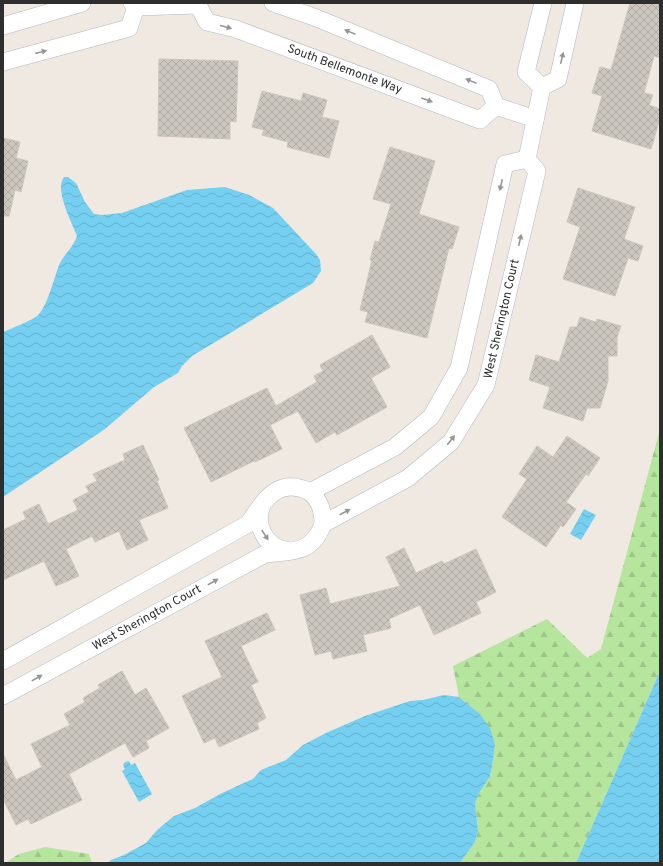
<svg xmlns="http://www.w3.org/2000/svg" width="663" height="866" font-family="Overpass,sans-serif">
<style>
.forest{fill:url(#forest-firs)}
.water{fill:url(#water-waves)}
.building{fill:url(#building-cross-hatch);stroke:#cbc5ba}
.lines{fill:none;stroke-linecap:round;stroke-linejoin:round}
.minor-casing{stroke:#b4b7c1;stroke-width:18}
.minor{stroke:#fff;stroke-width:17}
.oneway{fill:#969696}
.labels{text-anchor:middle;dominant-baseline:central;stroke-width:3;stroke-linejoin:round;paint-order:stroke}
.street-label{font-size:12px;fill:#2e2e2e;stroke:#fff}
</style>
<defs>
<pattern id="forest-firs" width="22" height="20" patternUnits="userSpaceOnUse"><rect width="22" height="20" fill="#b6e59e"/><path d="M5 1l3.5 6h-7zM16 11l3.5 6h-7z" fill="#9dc588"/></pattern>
<pattern id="water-waves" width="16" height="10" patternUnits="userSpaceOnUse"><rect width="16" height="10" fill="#75cff0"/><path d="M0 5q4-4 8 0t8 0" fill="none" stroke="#66b2ce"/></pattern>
<pattern id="building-cross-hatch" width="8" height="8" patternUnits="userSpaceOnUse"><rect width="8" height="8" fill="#cbc7bf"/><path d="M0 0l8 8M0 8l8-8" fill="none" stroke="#afaba4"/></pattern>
</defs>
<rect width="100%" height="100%" fill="#efe9e1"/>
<path class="forest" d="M660,429V671L576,863H460L475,842L478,831L475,803L480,791L490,777L493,760L495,744L480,714L459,697L453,666L547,619L587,658L601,649Z
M45,847L89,854L92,863H5L19,854Z"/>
<path class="water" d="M64,177H68L76,183L85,202L94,214L102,215L122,213L187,190L225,187L249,195L273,208L316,254L320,260L321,271L313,283L192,356L182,366L178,373L154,387L105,429L3,497V332C14,327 27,323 37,316C46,310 55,276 59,265C64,254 73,248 77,236C72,222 54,190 64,177Z
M584,509L596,515L581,540L570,534Z
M660,671V863H576Z
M444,695L459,697L480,714L490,728L495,744L493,760L490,777L480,791L475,803L478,831L475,842L460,863H107L111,860L124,855L146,843L157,830L174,816L195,808L220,794L246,782L253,779L261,770L286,760L303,745L326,733L365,716L410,701L423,700Z
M129,761L131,765L135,763L152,794L139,802L122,771L125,769L123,765L125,762Z"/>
<path class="building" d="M630,3H660V58L654,56L644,93L653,95L649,105L660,109V118L651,149L592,131L602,96L592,93L600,67L611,70Z
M159,59L238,61L236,122L230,121V139L158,136Z
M262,91L301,101L303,93L327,100L322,117L339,121L329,158L287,147L288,142L262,135L264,130L252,127Z
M3,138L20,142L16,158L28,161L21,192L15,190L9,216H3Z
M390,147L435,161L419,214L459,227L452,249L449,248L427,338L365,322L368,312L360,310L372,260H370L375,241L379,242L391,204L373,199Z
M578,188L635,207L624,239L643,246L638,261L628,258L615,296L563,279L580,227L567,222Z
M580,317L596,322L597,319L621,326L617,337V356H608V381L600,408H587L583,421L543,408L550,387L529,380L536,355L559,362L570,327H577Z
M372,335L390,367L371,378L387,407L337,435L335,432L316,443L298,411L270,425L282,449L255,462L254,461L211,482L184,428L267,388L276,406L317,382L314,376L323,371L320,365Z
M567,436L600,458L588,476L586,474L566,502L576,509L563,527L561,525L546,547L502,517L527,479L519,474L537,446L553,457Z
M143,445L159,480L157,481L168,508L139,520L148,540L127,550L119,531L95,542L92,536L66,549L79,576L56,586L44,561L3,580V530L26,519L23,512L39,504L48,524L78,510L73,500L89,492L86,486L97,481L93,474L125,460L123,454Z
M404,548L416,573L442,561L444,564L476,549L496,592L476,602L481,613L434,635L420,605L389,619L391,628L363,635L367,651L333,659L331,651L315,655L300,595L326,588L330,604L400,586L386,557Z
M267,613L275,630L241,646L258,682L251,685L266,718L257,723L259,729L219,747L215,738L204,743L182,696L222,677L205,641Z
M122,671L135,695L146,688L169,728L146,741L149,748L133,757L125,743L69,774L82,800L31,824L28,819L16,825L3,799V754L16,780L42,767L31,744L70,725L64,714L85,702L83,698L100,688L98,685Z"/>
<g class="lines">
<g class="minor-casing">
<g id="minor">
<path d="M132,3L136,7L198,5"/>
<path d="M273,3L314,17L489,89L496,106"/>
<path id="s1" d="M198,5L207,22L236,29L480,120L496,106"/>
<path d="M3,26L82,3"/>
<path d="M3,62L129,28L136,7"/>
<path d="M542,87L558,79L575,3"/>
<path d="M542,87L526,72L543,3"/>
<path d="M496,106L535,119"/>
<path d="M527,159L542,87"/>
<path d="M310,492C320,501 323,510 323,524"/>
<path d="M262,505C254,526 266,549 290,551"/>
<path d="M3,661L248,524C265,500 277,476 310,492L395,447L431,417L459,368L505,164L527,159L537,171L486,385L451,442L408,478L323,524C312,554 292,551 265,554L3,696"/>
</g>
</g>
<use href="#minor" class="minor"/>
</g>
<defs><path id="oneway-solid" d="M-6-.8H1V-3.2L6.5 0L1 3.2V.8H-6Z"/></defs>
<g class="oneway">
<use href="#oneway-solid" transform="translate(226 27) rotate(15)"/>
<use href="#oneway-solid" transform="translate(350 32) rotate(-158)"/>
<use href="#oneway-solid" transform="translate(41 52) rotate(-15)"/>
<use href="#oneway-solid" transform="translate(562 58) rotate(-77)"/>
<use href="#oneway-solid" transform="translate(471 81) rotate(-158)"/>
<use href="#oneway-solid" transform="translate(427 100) rotate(20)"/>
<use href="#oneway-solid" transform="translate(501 185) rotate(103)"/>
<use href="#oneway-solid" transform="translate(520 240) rotate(-77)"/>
<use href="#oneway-solid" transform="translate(451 440) rotate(-52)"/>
<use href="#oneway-solid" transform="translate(345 512) rotate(-28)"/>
<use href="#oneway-solid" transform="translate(265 535) rotate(57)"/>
<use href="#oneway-solid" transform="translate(213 582) rotate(-29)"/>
<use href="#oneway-solid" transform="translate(37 678) rotate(-29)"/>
</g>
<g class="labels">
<g class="street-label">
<text stroke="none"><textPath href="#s1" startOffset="165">South Bellemonte Way</textPath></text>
<text transform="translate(502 319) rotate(-77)">West Sherington Court</text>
<text transform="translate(147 618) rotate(-29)">West Sherington Court</text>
</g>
</g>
<rect width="663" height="866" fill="none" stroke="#2e2e2e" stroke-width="8"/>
</svg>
